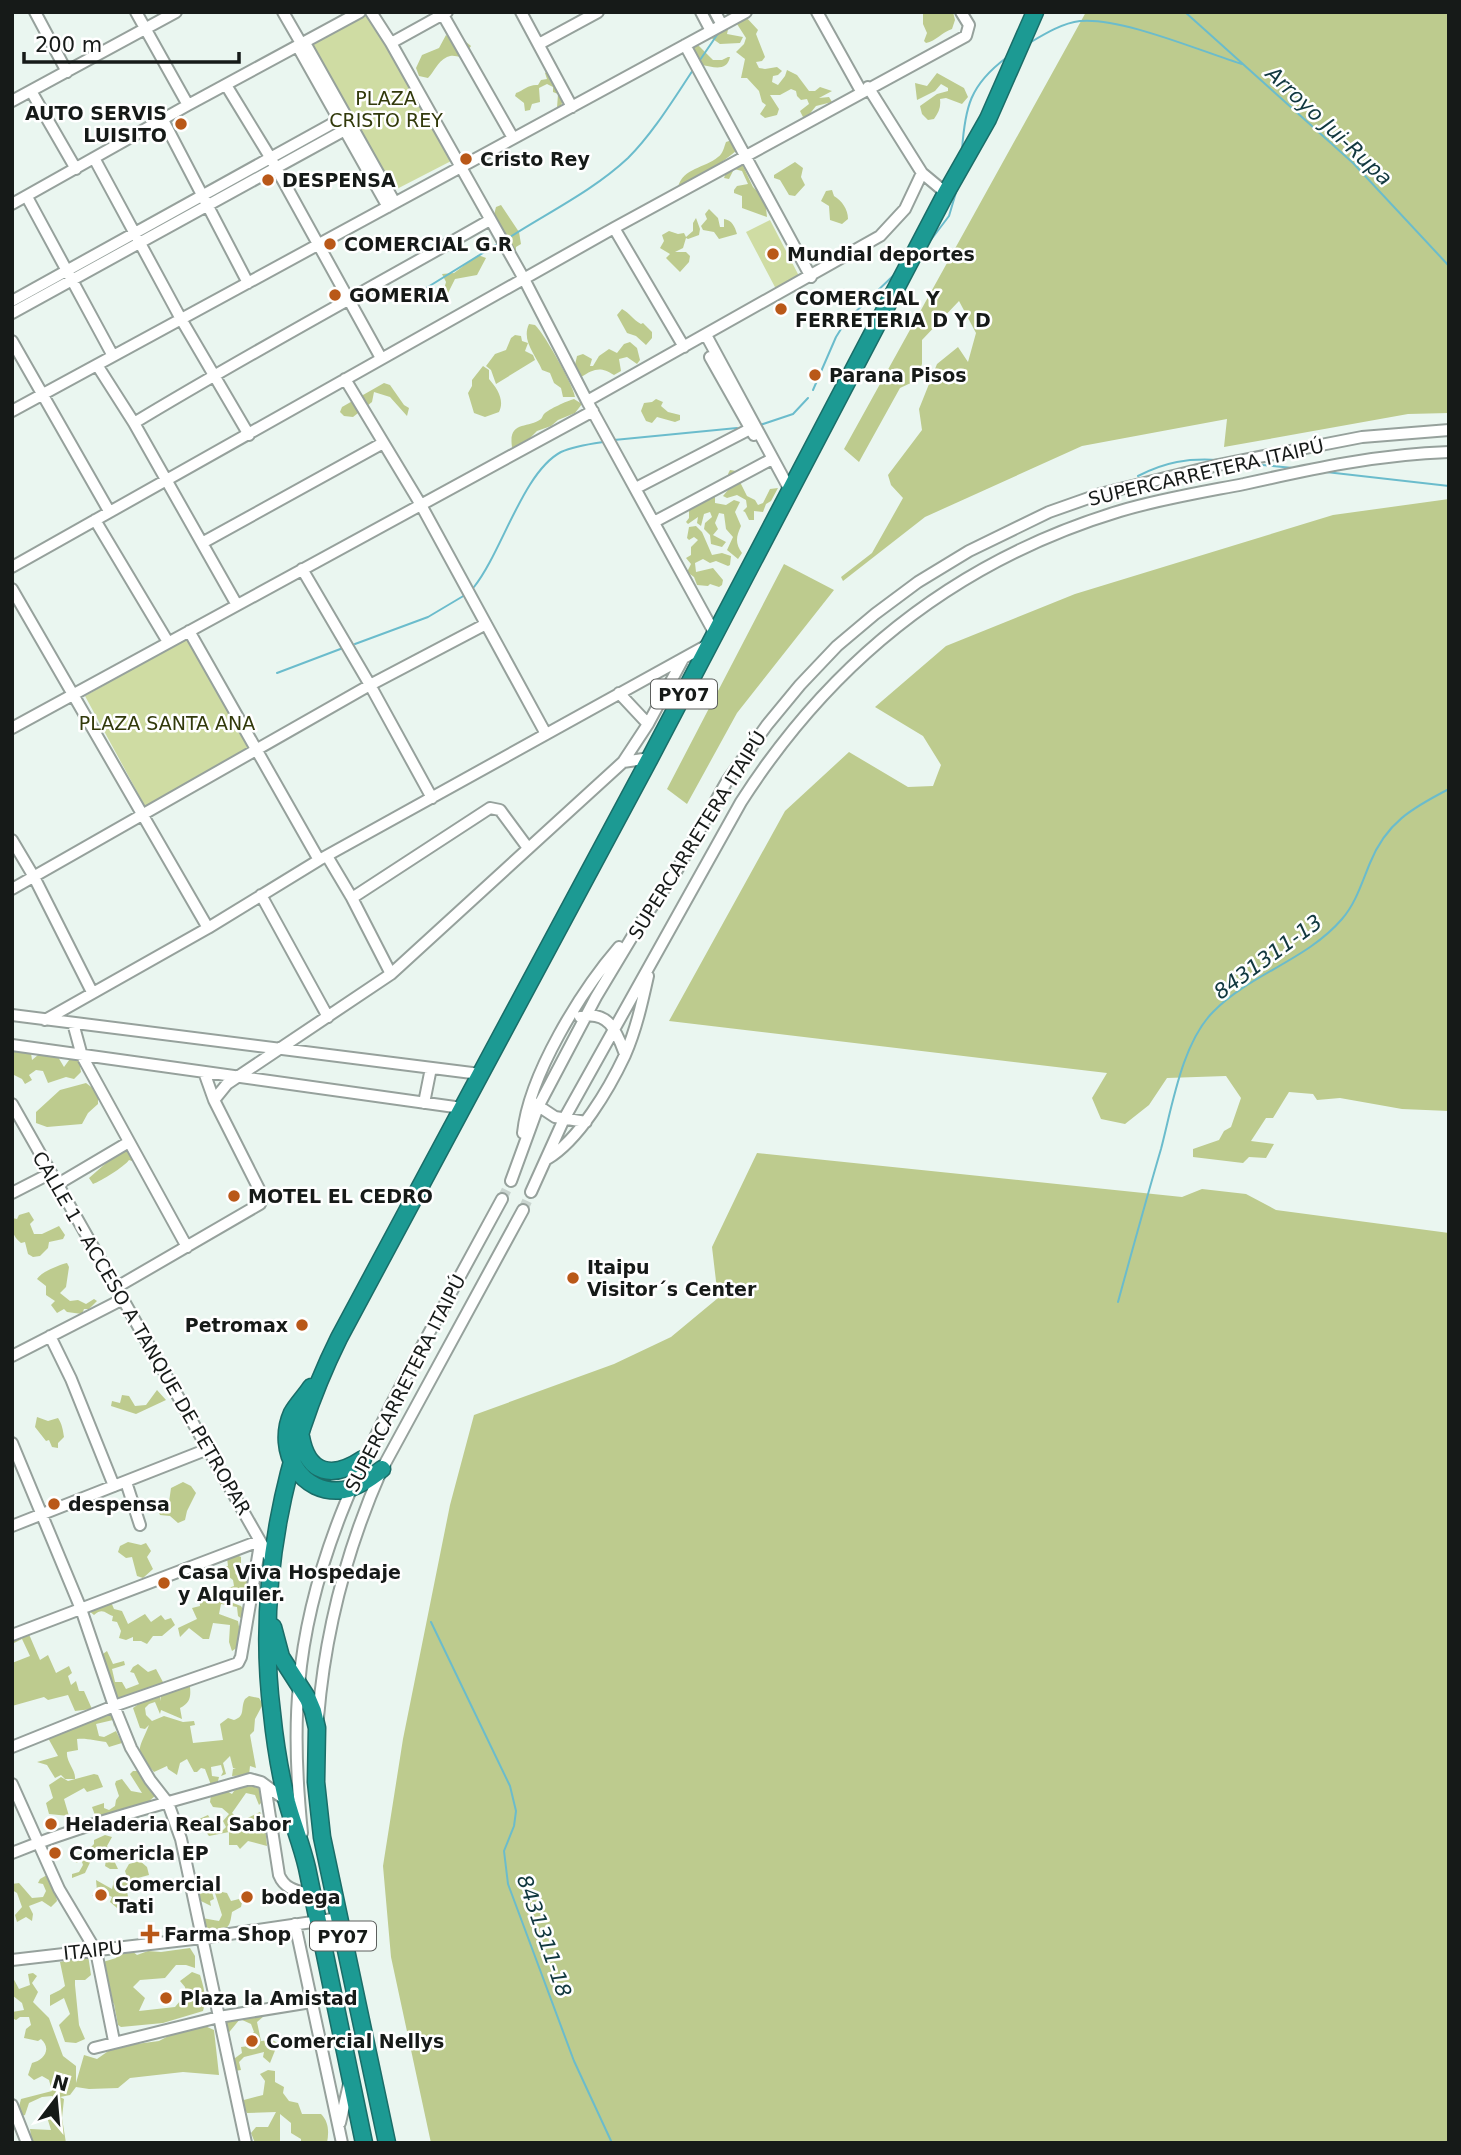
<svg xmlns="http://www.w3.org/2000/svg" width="1461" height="2155" font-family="'DejaVu Sans',sans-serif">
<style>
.green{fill:#cfdca3}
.forest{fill:#bdcb8e}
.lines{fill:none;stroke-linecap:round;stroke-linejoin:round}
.stream{stroke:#6bbccc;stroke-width:2}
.minor-tunnel{stroke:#cad5d0;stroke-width:10;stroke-dasharray:10 5;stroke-linecap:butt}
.minor-casing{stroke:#96a19c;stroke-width:14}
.highway-casing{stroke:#1a6d68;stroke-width:19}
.minor{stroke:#fff;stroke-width:10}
.highway{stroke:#1c9a93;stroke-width:16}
.poi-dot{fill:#b95818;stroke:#fff;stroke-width:2.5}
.labels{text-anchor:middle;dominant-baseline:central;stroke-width:5;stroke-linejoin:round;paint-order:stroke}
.shield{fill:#fff;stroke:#5c5f5d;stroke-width:2}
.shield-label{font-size:18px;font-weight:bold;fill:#161a18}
.park-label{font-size:19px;fill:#323a0b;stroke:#fff}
.poi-label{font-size:19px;font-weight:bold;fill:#161a18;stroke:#fff;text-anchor:start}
.street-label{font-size:19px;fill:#161a18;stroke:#fff}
.water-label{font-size:21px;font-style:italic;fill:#11383f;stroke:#fff}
</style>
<rect width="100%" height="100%" fill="#eaf6f0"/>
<path class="green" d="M372,12L455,159L391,192L309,44Z
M770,220L799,276L776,289L746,232Z
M187,638L251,750L147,810L85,696Z"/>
<path class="forest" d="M923,12H953L955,20L952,29C942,32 936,41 926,43L924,41L927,33L923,24Z
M1086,12H1449V413L1408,414L1224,447L1227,419L1082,446L925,517L843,581L841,577L872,553L903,498L891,485L888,475L922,430L919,409L937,364L958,347L968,362L976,333L959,301L922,340V364L915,381L900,388L859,462L844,449Z
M745,16L758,30L756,34L765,57L762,61L756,62L759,68L765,69L777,67L782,71L778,75L773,76L772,82L778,85L785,76L787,70L797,75L809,91H815L820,87L832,91L819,98L829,97L832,102L816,106L808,116L803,117L800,111L809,104L807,99L801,100L797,96L796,91L791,89L780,95H770L779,109L777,115L765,118L760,114L766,105L762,102L759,91L747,78H741L745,59L736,52L744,44L746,38L737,24L739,18Z
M729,25L727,34L743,37L740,43L720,44L710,37L698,45L713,60H722L728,57H730C727,72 713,67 702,65L692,48L691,39Z
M446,35L462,46L466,42L471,46C459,65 459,52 447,57C436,63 435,71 428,78L419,76L416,68L422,55L439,48Z
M549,70L563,100L560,109L557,108L558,94L553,92V87L547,84L539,88L540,102L532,104L530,110L525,111L524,103L515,96L516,93C524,90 529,84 538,85L541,80L547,79L545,73Z
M937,73L964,88L968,97L962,104L946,98L940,99C941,107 939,112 934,119L928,120L922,114L920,106L937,94L948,91V88L941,84L935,91L917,100L915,83L927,86Z
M732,140L737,150C728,158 688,187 678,187C683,168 705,168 718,157C723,154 724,147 726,142Z
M795,162L803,168L801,177L805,185L795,196L789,195L780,180L774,178V175Z
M743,166L753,187L765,199L767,217L742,208V196L734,193V190L737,186L748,184L742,171L734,169L729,179L724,178L728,167Z
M832,190L834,196C842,201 848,209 848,219L842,224L830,220L829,206L821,201L826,191Z
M501,205L519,232L521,244L516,247V258L508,255L510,244C498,234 491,223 496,207Z
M709,209L718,218L720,227H724V219C732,220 735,227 737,234L719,239L714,232L703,230L701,226L707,219L705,214Z
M696,218L700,229L699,235L688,239L686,238L683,248L675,252H686L690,256L689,262L680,272L666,258L670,254L660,248L664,241L662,235L669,231L678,234L684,233L686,237L693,231V223Z
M478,255L486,258L477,275L455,279L448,293H443L446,282L442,274L454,273Z
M622,309C630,313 633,320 641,324L643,323L652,332V338L646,345L636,336L627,333L617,315Z
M529,324L535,325C544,333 575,388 575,397H563L561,388L554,383L550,373L542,370C536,355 521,341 529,324Z
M515,335L521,336L522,341L528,343L525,351L533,355L535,360L496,384L491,370L486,366L495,354L506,350L511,338Z
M630,342L637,348L640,360L637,364L627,357L619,359L621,371L614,375C600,366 594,369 581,377L578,376L575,365L577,356L583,354L592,359L590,366H593L599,356L609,349L617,353L624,344Z
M483,366L489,370V379C497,388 505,400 499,412L485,417L474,413L468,393L472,386V380Z
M384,383L390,385L404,405L409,408L407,416L390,397L374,392L372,402L353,417L344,416L340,412L342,407Z
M574,399L582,404L575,413L558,420L551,426L537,431L521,447L515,449L512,447C508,420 528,429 541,419C542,418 543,415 544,414C549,409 567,401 574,399Z
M656,399L663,402L661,406L668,412L680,415V420L675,422L657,417L652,423L646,421L641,411L644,403L652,402Z
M730,470L736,471L744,480L740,482L747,496L755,500L758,505L763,503L770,489L778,488L771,501L766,504L763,512L754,511V520H749L745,512L743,511L747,507L746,500L737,495L727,498L723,496L732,485L728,474Z
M715,495V503L726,505L734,500L740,502L735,512L741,526C736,537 735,543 742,553L738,559L727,550L733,537L726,529L724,514L719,513L715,523L718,529L713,535L726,542L722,547L711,544L710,535L704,529L705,523L712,517L710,512L704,514L701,526L697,523L698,517L688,524L686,522L689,518V510L694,507V504Z
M1449,499V1111L1402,1109L1340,1098L1317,1100L1313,1094L1289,1092L1273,1118H1266L1251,1141L1274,1144L1266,1158L1249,1157L1243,1163L1193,1157V1149L1219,1140L1224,1131L1231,1127L1241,1098L1226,1076L1167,1078L1149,1105L1125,1124L1101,1119L1092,1098L1107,1073L669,1021L785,811L849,752L908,787L933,786L941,765L923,736L875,707L946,646L1075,594L1333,515Z
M696,526L702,532L712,555L722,553L731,556L730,565L728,566L716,561L710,563L703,559L695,563L696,572L713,568L723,580L722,585L719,587L710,584L708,586L697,585L694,577L687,572L691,564L686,558L691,555V547L698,540L694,537L689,540L687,538L689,527Z
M784,564L834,590L737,713L687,804L667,789Z
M14,1051L31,1053L32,1060L38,1055L58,1057L64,1067L72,1056L79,1059L81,1072L74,1079L66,1077L48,1083L43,1071L36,1070L29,1075L32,1080L25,1084L22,1079L12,1074V1052Z
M86,1083L98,1092V1104L88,1113L82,1124L47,1127L36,1123V1112L60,1090Z
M121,1150H127L132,1155V1161L129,1160C124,1167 101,1181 93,1184L89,1178Z
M757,1153L1182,1197L1202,1189L1246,1194L1276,1210L1449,1233V2143H431L391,1957L383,1866L403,1739L450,1505L474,1415L614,1364L671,1337L718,1298L712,1247Z
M29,1212L34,1220L30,1224L34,1234H42L59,1226L65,1235L63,1239L49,1242L48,1248L40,1256L33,1257L28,1254L25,1242L21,1243C12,1236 12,1229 12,1218L17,1219L19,1215Z
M67,1263L69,1267L66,1287L60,1293L70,1301L78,1300L86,1304L94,1299L97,1301L89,1309H84L82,1314L67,1312L64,1309L57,1313L51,1305L55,1301L46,1295V1286L37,1279C41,1272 59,1265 67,1263Z
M157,1390L166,1400L136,1414L111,1406L112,1401L120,1403L122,1395L129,1396L135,1406L146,1405Z
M37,1417L48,1421L58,1418C62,1424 63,1430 64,1437L58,1443V1448L52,1447L49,1440L46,1441L35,1427Z
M183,1482L191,1486L196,1493L187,1511L185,1520L178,1523L170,1516L160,1515L156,1505L169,1502L171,1488Z
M128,1542L141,1545L146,1543L151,1551L147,1557L153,1569L143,1578L137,1576L132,1557L126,1558L118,1552L120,1546Z
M237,1555L241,1557V1567L235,1573L239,1577H244L249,1581L250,1589L242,1597L228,1592L225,1600L241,1606L244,1611L242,1619L238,1616L237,1607L221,1604L219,1614L238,1621L240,1632L238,1647L232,1651L229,1642L230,1625L213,1623L209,1639H203L189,1628L180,1637L178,1628L197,1619L192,1608L200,1606L199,1597L204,1598C212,1590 223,1591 234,1586L233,1580L225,1574L227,1571L225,1567L228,1566L227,1558Z
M111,1602L114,1609L122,1611L128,1624L145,1614L151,1622L161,1615L165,1620L171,1618L175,1625L162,1636H153L147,1644L141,1641H133V1637L126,1640L119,1638L121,1631L117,1622L112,1621L113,1616C106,1614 103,1607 94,1615L88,1610L93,1624L91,1626L86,1609Z
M28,1632L40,1660L48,1655L56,1673L69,1666L72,1673L68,1676L71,1685L76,1681L79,1691H84L92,1709L75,1711L68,1695L48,1700L44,1697L12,1706V1663L30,1656L22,1639L12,1644V1638Z
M107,1651L113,1664L124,1661L125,1665L112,1669L115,1682H122L126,1689L139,1684L134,1673L130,1672L133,1667L138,1664L148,1672L156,1669L164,1684L117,1703L100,1656Z
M186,1686L190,1687C191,1697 190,1703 180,1708L182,1719L161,1710L160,1714L155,1702L149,1704L145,1708L146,1715L152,1721L164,1716L183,1722L194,1721L195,1725L190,1726L193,1743L223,1740L220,1724L228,1718L234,1720C246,1716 240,1709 245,1699L249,1696L259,1698L263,1704L255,1719L254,1731L250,1735L256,1768L250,1766L249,1775L232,1776L233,1769L236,1768H233L230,1756L223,1763L226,1774L221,1776L223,1772L221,1765L211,1767L212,1776L219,1777L218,1781L211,1785L205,1769L201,1768L197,1772H194L187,1759L180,1763L177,1775L168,1769L167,1766L154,1772C133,1748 139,1751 149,1725L145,1729L140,1728L133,1708L150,1696H160L161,1701V1694Z
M110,1712L115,1723L114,1727L113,1720L96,1724L99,1736L104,1737L116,1731L122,1743L109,1747L106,1742C95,1741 88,1738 77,1739L78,1750L67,1752C66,1762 76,1770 75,1779H65L61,1775L55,1778L47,1765L37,1762L58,1756L48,1738L12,1752V1749Z
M133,1771H138L156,1792L155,1796L148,1802L96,1818L92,1807L104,1803V1808L109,1810L115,1806L116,1800L119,1796L115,1784L116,1781L122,1779L131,1791L142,1793L130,1774Z
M94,1774L98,1775L103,1787L87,1792L84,1788L64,1799L69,1816L49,1814L46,1803L53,1798L49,1785L61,1777L68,1781Z
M248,1784L260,1789L261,1803L259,1805L255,1795L246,1793L232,1813L241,1821L260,1812L264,1818L267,1846L248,1841L240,1849L237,1845H229V1832L209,1836L197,1820L208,1815L214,1826L223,1830L226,1827L223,1821L229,1814L222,1808L213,1807L210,1802L211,1795L225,1790L232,1794L238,1785Z
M105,1835L112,1837L107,1846L118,1869H110L105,1866L106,1860L102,1848L95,1852L85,1873L72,1878V1874L79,1872L83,1865L81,1859L77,1863L74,1861L75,1856L87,1851L94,1844V1840Z
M140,1861L147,1867L149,1875L134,1879L126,1887L129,1901L118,1903L117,1908L110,1902L112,1897L104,1893L92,1896L97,1891L96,1880L112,1889L114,1880L127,1877L125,1871L129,1864Z
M47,1875L55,1890L57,1901L51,1907L42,1901L29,1906L33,1914L32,1921L26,1917L17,1922L15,1915L22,1907L17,1893L12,1890V1884L19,1883L32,1898L43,1897L46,1891L43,1884L38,1883L40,1879Z
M217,1891L227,1893L231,1901L243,1898L241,1907L232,1912C230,1923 231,1925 221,1933L209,1930L206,1933L203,1931L196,1894L212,1892L214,1899L210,1901L211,1906L201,1901L199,1903L202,1918L219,1921L222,1915L215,1893Z
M190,1948L195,1956V1968L186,1965H176L165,1978L140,1980L133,1987L145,1998L139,2011L175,2007L186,1994L185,1987L180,1981L192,1972L200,1975C204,1988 207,1998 203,2011L163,2023L121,2027L118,2025L114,2004L104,1990L107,1979L103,1962L116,1958L118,1950L132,1951L137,1955L148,1951L161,1952Z
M88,1955L91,1975L85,1980H75V1985L79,2025L85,2039L76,2043L65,2042L59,2025L70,2014L64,1998L50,2006V1995L60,1990L65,1986L60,1962Z
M33,1973L37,1976L32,1983L38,1992L33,2002L49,2018L63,2056L76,2066V2083L84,2055L97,2059L114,2047L159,2041L178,2031L205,2026L214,2030L219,2075L183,2072L130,2078L118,2088L89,2089L76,2087L70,2095L60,2097L64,2099L62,2118L66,2143H32L30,2129L51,2130L47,2117L57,2108L52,2096L42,2097L29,2103L25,2115L16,2118L21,2099L52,2091L49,2080L42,2076L34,2080L28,2075L32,2063C44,2060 52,2049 41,2039L38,2041L24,2038L26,2029L31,2025L29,2017H20L16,2020L12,2018V2012L24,2010L22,2003L12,1995V1976L19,1989L30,1985L28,1974Z
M225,2016H264L257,2022L261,2041L272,2040L278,2043L270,2063L263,2057L264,2052L244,2057L239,2062L241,2070L235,2071L231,2061L242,2053L241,2047L249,2046L252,2041L250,2035L254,2032L251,2024L240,2019L226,2036L224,2026Z
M268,2070L275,2071V2082L284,2087L283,2093L289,2101L298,2103L302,2114H321C329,2122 329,2132 327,2143H301V2139L291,2133V2123L280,2114V2142L255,2143L251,2133L256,2127H268L276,2112L247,2113L240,2101L263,2095L265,2081L260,2074Z"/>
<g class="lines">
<path class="stream" d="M1185,12L1353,163L1449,266
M731,13L732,12
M1031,42C1046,33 1063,23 1080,21C1121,17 1200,51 1242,64
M700,60L719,32
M962,150C965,107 970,85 1006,58
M510,237C549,212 594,190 628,158C653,133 673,100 693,70
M927,245L949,216L957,189
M402,303L499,243
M813,390L836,337L846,321L896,273
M760,425L793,414L808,398
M614,440L737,428
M1253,464L1293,468
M1326,472L1449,486
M1138,476C1165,462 1188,458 1218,460
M474,587C502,552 523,472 561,452C574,446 589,444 603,442
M355,644L428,617L465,595
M277,673L343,648
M1118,1302C1132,1251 1146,1200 1161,1149C1172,1107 1182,1043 1213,1012C1250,974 1307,960 1342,919C1356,903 1362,882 1370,863C1386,823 1412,808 1449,789
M431,1622L510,1786L516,1811L514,1826L504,1851L508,1884L574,2061L612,2143"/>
<path class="minor-tunnel" d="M502,1199L511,1181
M523,1210L531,1192"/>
<g class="minor-casing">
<path id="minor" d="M35,12L67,72
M136,12L188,105
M283,12L302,45
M371,12L391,43L524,279L587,401L715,634
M521,12L572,107
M701,12L711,31
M715,12L722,25
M817,12L861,91
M443,15L513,138
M305,43L395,203
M391,43L447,12
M539,44L598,12
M685,45L811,277
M298,47L388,207
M226,85L270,157L381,358
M868,87L922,173L946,193
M31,91L76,169
M12,101L176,12
M163,120L248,283
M94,158L181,319L249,435
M27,197L113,356
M12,204L188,105L360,12
M614,228L684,347
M12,301L346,116
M12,313L352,126
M706,335L791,492
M12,341L109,511
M710,357L754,435
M97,365L134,423L237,605
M345,379L421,505L546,734
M587,401L880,236L905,209L922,173
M12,411L746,12
M134,423C251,352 371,288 490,220
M636,488L750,429
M95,520L168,642
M654,522L772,459
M202,543L383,443
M12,567L614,228L966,36L969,25L961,12
M302,569L370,685L432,798
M12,589L208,928
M189,631L319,860
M619,693L648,724L623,762
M648,724L683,659
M12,728L593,411
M12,840L34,877L92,992
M327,856L352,898L391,974
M12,889L370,685L486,624
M261,895L328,1017
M352,898L490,808L500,810L528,848
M12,1015L480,1074
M580,1017C609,1009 617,1033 625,1054
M45,1020L208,928L319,860L709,644
M73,1023L82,1056L187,1247
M12,1045L462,1108
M214,1100L227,1084L391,974L623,762L650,758
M424,1103L431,1068
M534,1103L555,1117L586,1122
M12,1104L272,1562
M523,1133C529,1075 581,991 619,947
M547,1159C579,1140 609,1089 625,1055C636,1030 642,1003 648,976
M511,1181L538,1107L596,997L638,927L677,870L727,781L767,725L800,685L837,646L875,614L918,582L969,551L1049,512L1100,494L1218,465L1362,437L1449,430
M58,1184L129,1142
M531,1192L564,1119L741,802C832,660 958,560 1120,511C1160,499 1203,492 1244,484C1311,469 1380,454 1449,452
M12,1193L51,1173
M117,1287L260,1204L263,1197L214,1100L204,1072
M50,1336L71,1379L114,1486
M12,1356L123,1299
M12,1443L81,1609L114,1706L131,1748L150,1780L168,1803L181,1839L246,2143
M126,1482L140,1525
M12,1526L208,1449
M12,1635L259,1541
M318,1718C325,1632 347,1548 382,1469L523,1210
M12,1747L114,1706L238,1663L241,1657L260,1544
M12,1784L59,1889L96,1951L114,2041
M265,1785L279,1875C285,1890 298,1891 312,1895
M302,1833C297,1784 294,1734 299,1685C309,1566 361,1460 416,1357C445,1304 473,1252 502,1199
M12,1853C89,1822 171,1802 250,1779L261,1782L287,1801
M295,1924L342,2143
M12,1960L202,1938L340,1918
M94,2048L219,2017L311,2002
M12,2105L27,2143
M340,2123L349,2084"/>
</g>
<g class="highway-casing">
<path id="highway" d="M311,1387C306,1395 297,1404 292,1413C275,1451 301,1496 344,1490C358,1487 371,1478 382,1469
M301,1437C308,1475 333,1479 363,1459
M273,1627L281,1657L308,1699L313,1711L317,1728L316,1782L322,1837L387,2143
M364,2143C345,2051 326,1960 307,1868C302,1846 293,1824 287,1802C280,1773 275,1743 272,1713C256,1587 283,1451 339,1338L650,758L946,193L988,119L1035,12"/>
</g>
<use href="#minor" class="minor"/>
<use href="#highway" class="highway"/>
</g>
<g class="poi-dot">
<circle cx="181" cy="124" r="7"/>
<circle cx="466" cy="159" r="7"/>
<circle cx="268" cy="180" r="7"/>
<circle cx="330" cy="244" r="7"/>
<circle cx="773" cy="254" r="7"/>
<circle cx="335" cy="295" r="7"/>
<circle cx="781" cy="309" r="7"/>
<circle cx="815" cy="375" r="7"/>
<circle cx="234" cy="1196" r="7"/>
<circle cx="573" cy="1278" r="7"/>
<circle cx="302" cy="1325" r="7"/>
<circle cx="54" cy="1504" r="7"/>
<circle cx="164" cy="1583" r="7"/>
<circle cx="51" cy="1824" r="7"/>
<circle cx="55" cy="1853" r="7"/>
<circle cx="101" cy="1895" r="7"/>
<circle cx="247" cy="1897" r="7"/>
<path d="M146.5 1923.5h7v7h7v7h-7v7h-7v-7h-7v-7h7z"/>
<circle cx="166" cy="1998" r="7"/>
<circle cx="252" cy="2041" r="7"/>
</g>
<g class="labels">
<g class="shield">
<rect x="651" y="679.5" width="66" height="29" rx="5"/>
<rect x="310" y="1921.5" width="66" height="29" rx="5"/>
</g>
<g class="shield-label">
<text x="684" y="694">PY07</text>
<text x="343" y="1936">PY07</text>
</g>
<g class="park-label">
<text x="386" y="98">PLAZA<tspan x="386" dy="22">CRISTO REY</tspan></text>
<text x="167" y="723">PLAZA SANTA ANA</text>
</g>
<g class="poi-label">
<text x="167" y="113" text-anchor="end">AUTO SERVIS<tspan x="167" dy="22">LUISITO</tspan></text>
<text x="480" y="159">Cristo Rey</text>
<text x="282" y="180">DESPENSA</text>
<text x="344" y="244">COMERCIAL G.R</text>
<text x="787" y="254">Mundial deportes</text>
<text x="349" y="295">GOMERIA</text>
<text x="795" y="298">COMERCIAL Y<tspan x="795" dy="22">FERRETERIA D Y D</tspan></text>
<text x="829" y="375">Parana Pisos</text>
<text x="248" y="1196">MOTEL EL CEDRO</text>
<text x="587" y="1267">Itaipu<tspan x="587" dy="22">Visitor´s Center</tspan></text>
<text x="288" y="1325" text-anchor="end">Petromax</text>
<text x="68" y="1504">despensa</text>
<text x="178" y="1572">Casa Viva Hospedaje<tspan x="178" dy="22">y Alquiler.</tspan></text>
<text x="65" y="1824">Heladeria Real Sabor</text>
<text x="69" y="1853">Comericla EP</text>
<text x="115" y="1884">Comercial<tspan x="115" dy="22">Tati</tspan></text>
<text x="261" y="1897">bodega</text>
<text x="164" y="1934">Farma Shop</text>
<text x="180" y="1998">Plaza la Amistad</text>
<text x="266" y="2041">Comercial Nellys</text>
</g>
<g class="street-label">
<text transform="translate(1206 472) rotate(-13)">SUPERCARRETERA ITAIPÚ</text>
<text transform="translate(697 835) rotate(-58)">SUPERCARRETERA ITAIPÚ</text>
<text transform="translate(142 1333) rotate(60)">CALLE 1 - ACCESO A TANQUE DE PETROPAR</text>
<text transform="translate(405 1383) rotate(-63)">SUPERCARRETERA ITAIPÚ</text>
<text transform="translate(93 1950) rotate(-6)">ITAIPU</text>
</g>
<g class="water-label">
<text transform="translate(1329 126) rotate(43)">Arroyo Jui-Rupa</text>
<text transform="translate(1268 957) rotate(-36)">8431311-13</text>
<text transform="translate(544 1936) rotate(71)">8431311-18</text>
</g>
</g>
<rect width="1461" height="2155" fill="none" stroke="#161a18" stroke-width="28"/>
<g transform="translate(56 2099) rotate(16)" stroke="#ffffff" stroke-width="5" paint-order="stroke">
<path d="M0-5L12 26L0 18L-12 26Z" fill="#161a18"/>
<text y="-10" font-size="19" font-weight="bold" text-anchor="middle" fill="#161a18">N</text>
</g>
<path d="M24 52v10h215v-10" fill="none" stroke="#161a18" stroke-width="3.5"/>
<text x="35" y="52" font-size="21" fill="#161a18" stroke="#ffffff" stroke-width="5" paint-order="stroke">200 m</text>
</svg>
